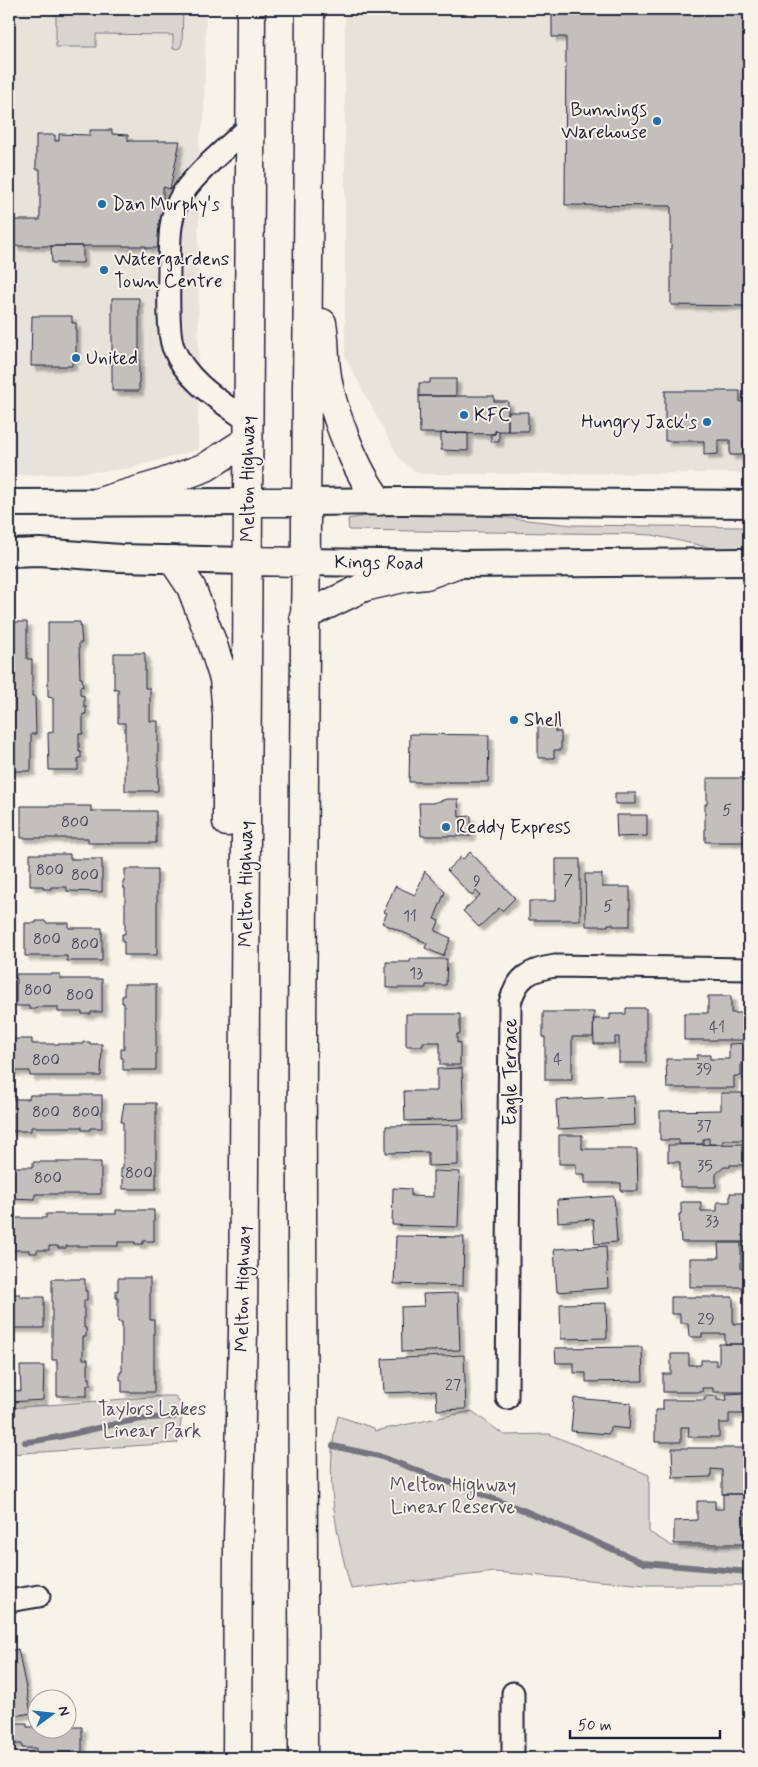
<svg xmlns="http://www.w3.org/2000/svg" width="758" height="1767" font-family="Mynerve,sans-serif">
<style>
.built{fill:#e7e3db}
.green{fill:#d8d5cf;stroke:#7d7c85}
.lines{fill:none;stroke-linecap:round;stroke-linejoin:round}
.stream{stroke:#76747f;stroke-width:6}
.building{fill:#c2bfbd;stroke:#22223b;filter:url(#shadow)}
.minor-casing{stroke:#22223b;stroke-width:25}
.major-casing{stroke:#22223b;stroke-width:30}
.highway-casing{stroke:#22223b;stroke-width:31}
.minor{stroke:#f7f3e8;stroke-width:21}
.major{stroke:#f7f3e8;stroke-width:26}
.highway{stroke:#f7f3e8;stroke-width:28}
.poi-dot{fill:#1f6fb2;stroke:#f7f3e8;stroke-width:2}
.labels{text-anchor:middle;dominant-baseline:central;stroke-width:4;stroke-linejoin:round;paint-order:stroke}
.number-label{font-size:16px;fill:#4a495c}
.poi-label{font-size:19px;fill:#22223b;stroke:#f7f3e8;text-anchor:start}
.street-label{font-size:19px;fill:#22223b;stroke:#f7f3e8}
.park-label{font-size:19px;fill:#504f60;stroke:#f7f3e8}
</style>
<defs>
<filter id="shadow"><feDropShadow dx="4.5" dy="4.5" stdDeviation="1" flood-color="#0004"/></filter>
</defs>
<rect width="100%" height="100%" fill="#f7f3e8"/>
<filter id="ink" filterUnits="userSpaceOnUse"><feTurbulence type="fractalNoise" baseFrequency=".02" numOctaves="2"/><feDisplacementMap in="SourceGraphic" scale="10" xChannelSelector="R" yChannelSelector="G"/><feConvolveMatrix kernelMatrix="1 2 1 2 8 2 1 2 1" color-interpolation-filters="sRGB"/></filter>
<g filter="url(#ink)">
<path class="built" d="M9,9H206L204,120L199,142L198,450L126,469L68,474L9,475Z
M345,9H749V473L422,474L414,471L399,458L345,357Z"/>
<path class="green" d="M56,9H183L182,43L180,48L173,49V35L96,34V47H56Z
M384,513L472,514L573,525L740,527L749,528V551L717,549L652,535L630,534L349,530L348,519Z
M163,1396H175L183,1407L178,1443L9,1454V1408Z
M472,1411L504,1435L549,1434L649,1475V1532L672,1546H749V1585H647L495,1572L351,1589C336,1533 323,1474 338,1416L374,1428L375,1431Z"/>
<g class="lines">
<path class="stream" d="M25,1442C75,1438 123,1416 174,1417
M333,1446L379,1456L523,1510L644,1563L749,1572"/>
</g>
<path class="building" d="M552,9H749V306L671,305V206L565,205L566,37H552Z
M90,130H112V134L128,135V141H180L170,189L163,187V220H159V248H146V246H14V220H40V169H36V135H55V141H59V134L90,135Z
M51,246H83V263H52Z
M112,298H139V391H112Z
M32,316H72V323H76V359H72V366H31Z
M430,379H456V396H419V383H430Z
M665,391H740V402H745V406H749V439L743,441L744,455H730V440H718V454L704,455V441H665Z
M419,396H494V401H508V431H495V434L420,433Z
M508,412H528V431H508Z
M495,431H499V442H491V434H495Z
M441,433H468V451L441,450Z
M9,622H27V659H32V696H35L36,734H31V771H9Z
M48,622H80L82,643H79L80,678H82L83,687L80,686V695L84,696V707H86V714H83V734H79V752H81V758H78V770H49L48,733L53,732V698L48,697Z
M114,653H145V688H150V721H158V791H125V723H118V689H114Z
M538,724H555V732H561V750H554V758H538Z
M410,734L489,735L488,782H409Z
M707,778H749V842H705V804H707Z
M615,793H636V804H615Z
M447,799H458L459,817L471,816V836H421L419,803H432Z
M21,806H91V811H156V843H88V838H21Z
M616,815H647V836L617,837Z
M470,852L515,898L502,911L499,908L479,927L463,911L480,895L476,891L472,896L447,870L461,857L463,859Z
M30,854H70V859H102V892L67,891V887H51V889H43V886H30Z
M556,859H580V920H529V901H556Z
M125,869H157V955H124V942H122V934H125V888H123V881H125Z
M425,871L445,892L434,919L439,921L435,931L451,938L443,956L425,948L427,943L382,923L387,913L384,912L395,886L415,895Z
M585,874H602V887H630V926H613V924H608V926H586Z
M36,921H45L46,923H69V928H102V961H67V956H25V923H36Z
M410,959H447L446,985H426V988H386V962H410Z
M16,974H60V979H102V1012H91V1014H82V1012H58V1007H36V1009H29V1006H16Z
M124,984H156V1070H123V1058H121V1049H124V1003H122V996H124Z
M708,996H731V1013H749V1040H684V1013H708Z
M626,1008H646V1063H619V1037H615V1044H594L593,1019H610V1014H626Z
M543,1012H594L593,1037H572V1080H545V1037H543Z
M406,1014H460V1034H457V1043L460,1042V1065H440V1042H423V1046H406Z
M9,1039H32V1044H83V1042H90V1044H102L101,1076H30V1071H9Z
M749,1043V1063H741V1076H734V1088H667L666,1059H697V1055H710V1059H729V1044Z
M462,1068L464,1119L405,1121L404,1091H437V1069Z
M721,1093H743V1113H749V1140H723V1144H709V1138L703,1139V1144H679V1140H660V1111L721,1110Z
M30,1095H102V1128H90V1130H82V1127H31V1131H9V1099H29Z
M634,1096L635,1125L558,1129L556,1100Z
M124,1103H156V1189H123V1176H121V1168H123V1122H121Z
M458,1125V1165L428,1166V1152L386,1153V1126Z
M559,1135H582V1149H637L638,1191H621V1183H585V1174H576V1164H559Z
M748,1144V1165H730V1167H724L716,1174V1187H680V1162H668V1145Z
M33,1162H101V1194H35V1199L9,1198V1167H33Z
M433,1171L460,1172L458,1227L392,1225L393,1188L411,1189V1196L433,1197Z
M730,1193H749V1214H746V1242H681L679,1214H681V1202H701V1211H717V1202H730Z
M614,1196L617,1242L595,1244L593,1219L558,1222L557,1200Z
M116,1210H154V1241H143V1244H135V1242H118V1246H66V1248H58V1246H49V1250H37V1253H29V1250H9V1218H46V1214H116Z
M396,1236L464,1237L463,1286L394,1284Z
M718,1243H741V1269H747V1287H690V1258H719Z
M606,1246L608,1288L557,1292L554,1249Z
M118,1278H150V1320H154V1392H122V1380H120V1372H122V1322H118V1298H116V1290L118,1291Z
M52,1279H85V1291H87V1300H84V1328H86V1337H83V1359H88V1378H90V1385H87V1396H57V1360H52Z
M458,1293L460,1350L402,1352L401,1307L424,1306L423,1294Z
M13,1294H20V1297H44V1328H9V1297H13Z
M671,1297H733V1324H749V1344H725V1334H702V1337H689L688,1323H680V1314H671Z
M606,1303L607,1338L561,1339L560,1304Z
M719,1344H743V1360H746V1392H713V1388H702V1392H663V1374H671V1354H689V1365H701V1360H716V1365H719Z
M642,1347L643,1381L586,1382V1373H574V1363H556L555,1348Z
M464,1355L466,1409L437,1410L436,1391L384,1393L382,1359Z
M20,1366H44L43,1400L9,1402V1390L21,1391Z
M746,1393L747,1414H729V1423H719V1437H688L689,1427H681V1442H655V1410H663V1400H705V1396H717V1400H727L726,1394Z
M574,1398L631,1403L629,1429L610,1427L609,1434L571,1431Z
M672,1448H747V1494H722V1470L711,1469V1477L673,1478Z
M723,1494H747V1514H744V1544H674V1521L697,1520V1501H715V1509H723Z
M18,1649L31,1713L9,1717V1651Z
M9,1723H27V1727H38V1730H68V1727H82V1753H59V1758H36V1748H22V1744H9Z"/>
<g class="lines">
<g class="minor-casing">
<path id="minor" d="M248,421C220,401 186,381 173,347C167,330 169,287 169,267C170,245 168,221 179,200C190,177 230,145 250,126
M507,1398L510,1003C517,977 529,970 555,966L749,969
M9,1601L39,1596
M513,1758V1693"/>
</g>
<g class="major-casing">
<path id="major" d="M305,502L404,501L749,504
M9,503L247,502
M9,553L40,552L120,558L247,561
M304,562L456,564L749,562"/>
</g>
<g class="highway-casing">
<path id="highway" d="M322,323C325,338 324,354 326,369C330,407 356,472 379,501
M99,502L160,484L206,467L248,440
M247,502H305
M173,560L191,587L212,642L224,679L227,716V822
M247,561L304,562
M304,616L364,587L407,577L426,575L456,564
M237,1758L238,1542L243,1332L251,9
M303,1758C304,1515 301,1272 302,1029C303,689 306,349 310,9"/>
</g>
<use href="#minor" class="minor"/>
<use href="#major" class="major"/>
<use href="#highway" class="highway"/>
</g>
</g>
<g class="poi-dot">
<circle cx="657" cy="121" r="5"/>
<circle cx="102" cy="204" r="5"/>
<circle cx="104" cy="270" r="5"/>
<circle cx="76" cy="358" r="5"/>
<circle cx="464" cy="415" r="5"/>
<circle cx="707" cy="422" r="5"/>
<circle cx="514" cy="720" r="5"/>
<circle cx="446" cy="827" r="5"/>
</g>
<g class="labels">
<g class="number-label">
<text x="727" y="810">5</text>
<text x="75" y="822">800</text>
<text x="50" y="870">800</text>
<text x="85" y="875">800</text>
<text x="568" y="880">7</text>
<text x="477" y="881">9</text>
<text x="608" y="906">5</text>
<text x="410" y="916">11</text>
<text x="47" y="939">800</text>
<text x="85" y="944">800</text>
<text x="416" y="973">13</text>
<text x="38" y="990">800</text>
<text x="80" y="995">800</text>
<text x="717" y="1027">41</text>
<text x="558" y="1059">4</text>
<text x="46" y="1060">800</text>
<text x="704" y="1069">39</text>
<text x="46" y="1112">800</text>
<text x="86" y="1112">800</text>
<text x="704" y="1126">37</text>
<text x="705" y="1166">35</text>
<text x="139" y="1173">800</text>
<text x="48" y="1178">800</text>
<text x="712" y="1221">33</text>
<text x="706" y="1319">29</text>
<text x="453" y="1385">27</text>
</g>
<g class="poi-label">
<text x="647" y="110" text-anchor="end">Bunnings<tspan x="647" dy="22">Warehouse</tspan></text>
<text x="112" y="204">Dan Murphy's</text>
<text x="114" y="259">Watergardens<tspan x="114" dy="22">Town Centre</tspan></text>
<text x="86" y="358">United</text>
<text x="474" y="415">KFC</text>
<text x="697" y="422" text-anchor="end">Hungry Jack's</text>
<text x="524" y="720">Shell</text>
<text x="456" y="827">Reddy Express</text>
</g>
<g class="street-label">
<text transform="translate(248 479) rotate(-90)">Melton Highway</text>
<text transform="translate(379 563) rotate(1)">Kings Road</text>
<text transform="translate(246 884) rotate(-90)">Melton Highway</text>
<text transform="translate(510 1072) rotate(-90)">Eagle Terrace</text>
<text transform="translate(243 1289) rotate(-89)">Melton Highway</text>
</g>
<g class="park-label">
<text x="152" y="1409">Taylors Lakes<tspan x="152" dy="22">Linear Park</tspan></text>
<text x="453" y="1485">Melton Highway<tspan x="453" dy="22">Linear Reserve</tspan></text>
</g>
</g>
<rect width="758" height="1767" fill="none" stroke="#f7f3e8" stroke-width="30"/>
<rect x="15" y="15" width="728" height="1737" fill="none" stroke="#22223b" stroke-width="2" filter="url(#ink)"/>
<g transform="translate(52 1714) rotate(75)"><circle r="24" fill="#f7f3e8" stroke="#a29fa3"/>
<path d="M0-4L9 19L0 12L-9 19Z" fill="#1f6fb2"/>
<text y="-8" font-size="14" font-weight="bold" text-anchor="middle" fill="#22223b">N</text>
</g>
<path d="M570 1730v8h150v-8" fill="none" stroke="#22223b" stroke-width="2.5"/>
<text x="578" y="1730" font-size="15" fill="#22223b" stroke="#f7f3e8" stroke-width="4" paint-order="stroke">50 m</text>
</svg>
